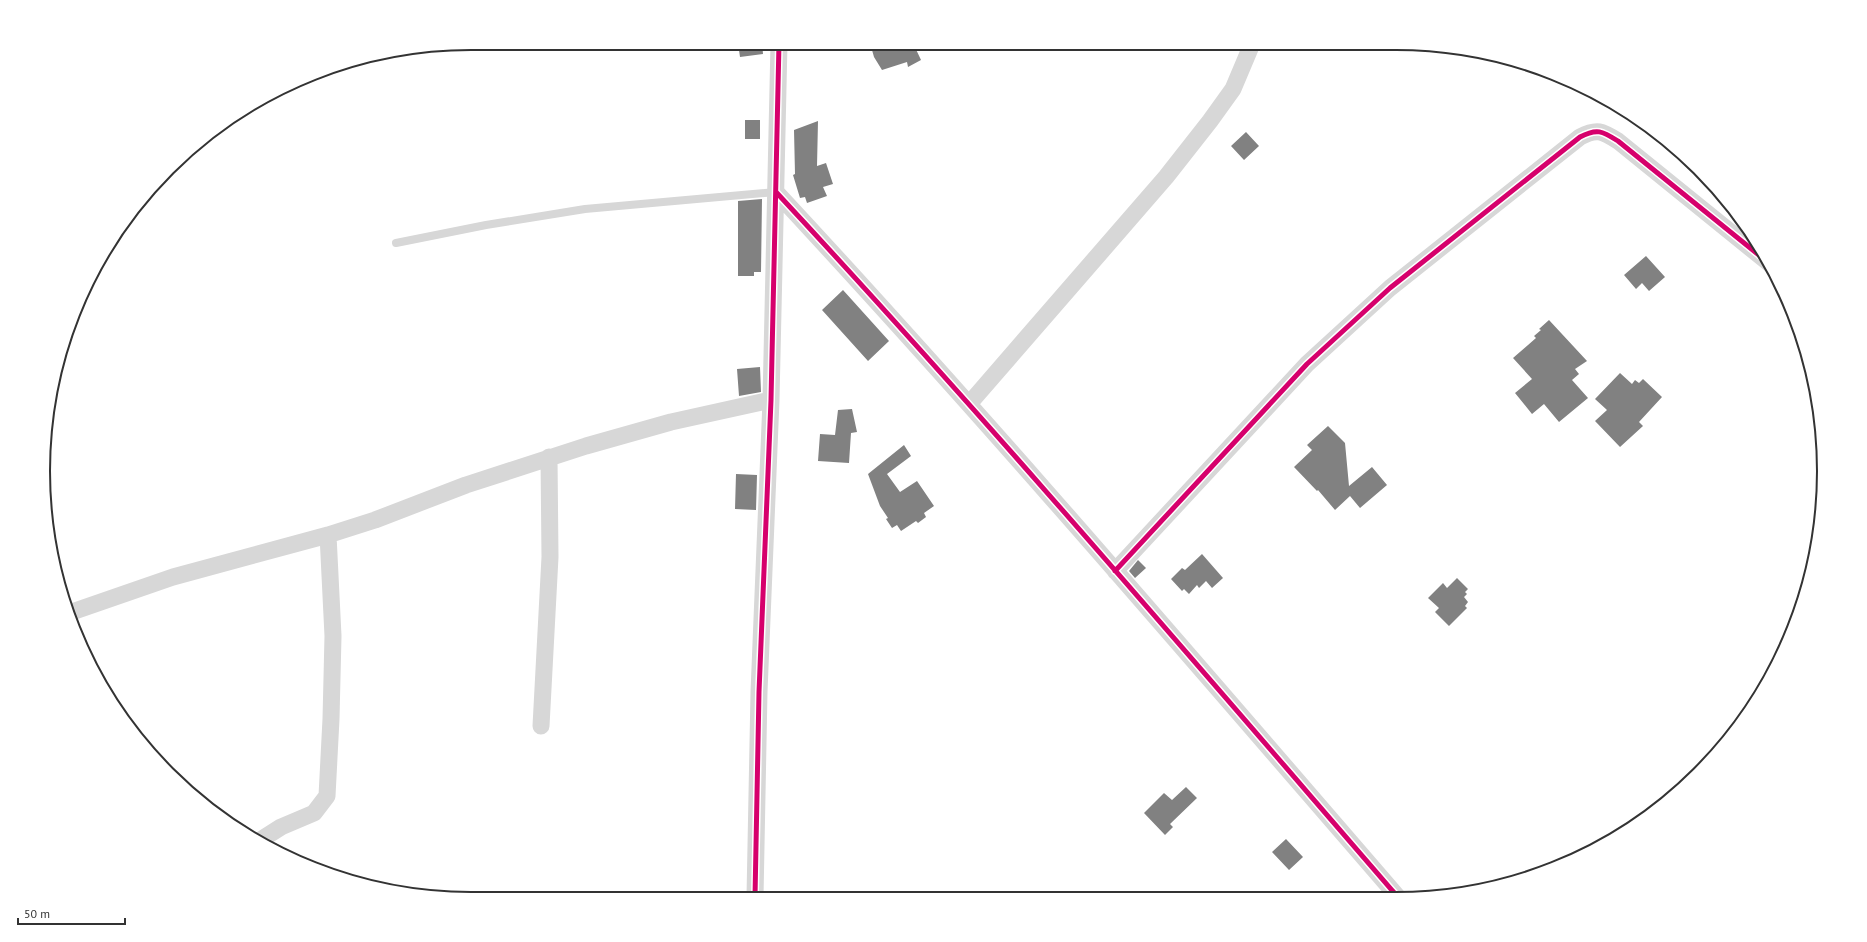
<svg xmlns="http://www.w3.org/2000/svg" width="1867" height="942" font-family="'PT Sans',sans-serif">
<style>
.building{fill:#818181}
.lines{fill:none;stroke-linecap:round;stroke-linejoin:round}
.lane{stroke:#d7d7d7;stroke-width:8}
.street{stroke:#d7d7d7;stroke-width:17}
.cycleway-casing{stroke:#fff;stroke-width:8}
.cycleway{stroke:#d6006c;stroke-width:5}
.rim{fill:none;stroke:#333;stroke-width:2}
</style>
<rect width="100%" height="100%" fill="#fff"/>
<path class="building" d="M738,43H762L763,54L740,57Z
M870,43H913L921,60L908,67L907,62L882,70L874,57Z
M745,120H760V139H745Z
M818,121L817,166L826,163L833,184L823,187L827,196L807,203L805,197L800,198L793,175L795,174L794,130Z
M1246,132L1259,146L1244,160L1231,146Z
M762,199L761,272H754V276H738V201Z
M1646,256L1665,277L1649,291L1642,283L1636,289L1624,275Z
M843,290L889,341L868,361L822,310Z
M1549,320L1587,361L1575,369L1579,374L1572,380L1588,398L1559,422L1544,404L1532,414L1515,393L1532,379L1513,358L1536,338L1534,336L1541,330L1539,329Z
M760,367L761,392L739,396L737,369Z
M1620,373L1632,384L1635,380L1639,383L1643,379L1662,397L1639,422L1643,426L1620,447L1595,421L1607,410L1595,399Z
M852,409L857,432L851,433L849,463L818,461L820,434L835,435L838,410Z
M1328,426L1345,443L1349,486L1372,467L1387,485L1360,508L1350,496L1335,510L1318,490L1317,491L1294,467L1312,450L1307,445Z
M904,445L911,456L887,474L900,492L917,481L934,506L924,513L926,517L918,523L916,521L901,531L897,525L892,528L886,519L888,518L880,506L868,474Z
M736,474L757,475L756,510L735,509Z
M1202,554L1223,578L1212,588L1206,581L1199,588L1197,585L1189,594L1184,589L1182,591L1171,579L1182,568L1185,570Z
M1138,560L1146,568L1135,578L1129,571Z
M1457,578L1468,589L1465,592L1467,594L1464,597L1468,602L1465,606L1467,608L1449,626L1435,612L1439,608L1428,598L1443,583L1447,588Z
M1186,787L1197,798L1170,824L1173,827L1165,835L1144,813L1164,793L1172,800Z
M1286,839L1303,857L1289,870L1272,852Z"/>
<g class="lines">
<path class="lane" d="M323,70L400,50
M396,243L486,225L585,209L776,192"/>
<path class="street" d="M776,192C989,421 1192,659 1397,896
M969,404L1166,177L1210,121L1233,89L1252,44
M1115,571L1307,364L1390,288L1580,137C1597,128 1602,131 1618,141L1770,264
M69,613L173,577L328,535L375,520L466,485L586,446L671,422L771,400
M541,726L550,557L549,457
M259,841L281,827L314,813L327,796L331,719L333,636L328,535
M755,897L759,692L771,400L779,43"/>
<g class="cycleway-casing">
<path id="cycleway" d="M776,192C989,421 1192,659 1397,896
M1115,571L1307,364L1390,288L1580,137C1597,128 1602,131 1618,141L1770,264
M755,897L759,692L771,400L779,43"/>
</g>
<use href="#cycleway" class="cycleway"/>
</g>
<path d="M0 0H1867V942H0ZM471 50H1396A421 421 0 0 1 1817 471V471A421 421 0 0 1 1396 892H471A421 421 0 0 1 50 471V471A421 421 0 0 1 471 50Z" fill="#fff" fill-rule="evenodd"/>
<path class="rim" d="M471 50H1396A421 421 0 0 1 1817 471V471A421 421 0 0 1 1396 892H471A421 421 0 0 1 50 471V471A421 421 0 0 1 471 50Z"/>
<path d="M18 918v6h107v-6" fill="none" stroke="#333333" stroke-width="2"/>
<text x="24" y="918" font-size="12" fill="#333333" stroke="#ffffff" stroke-width="3" paint-order="stroke">50 m</text>
</svg>
